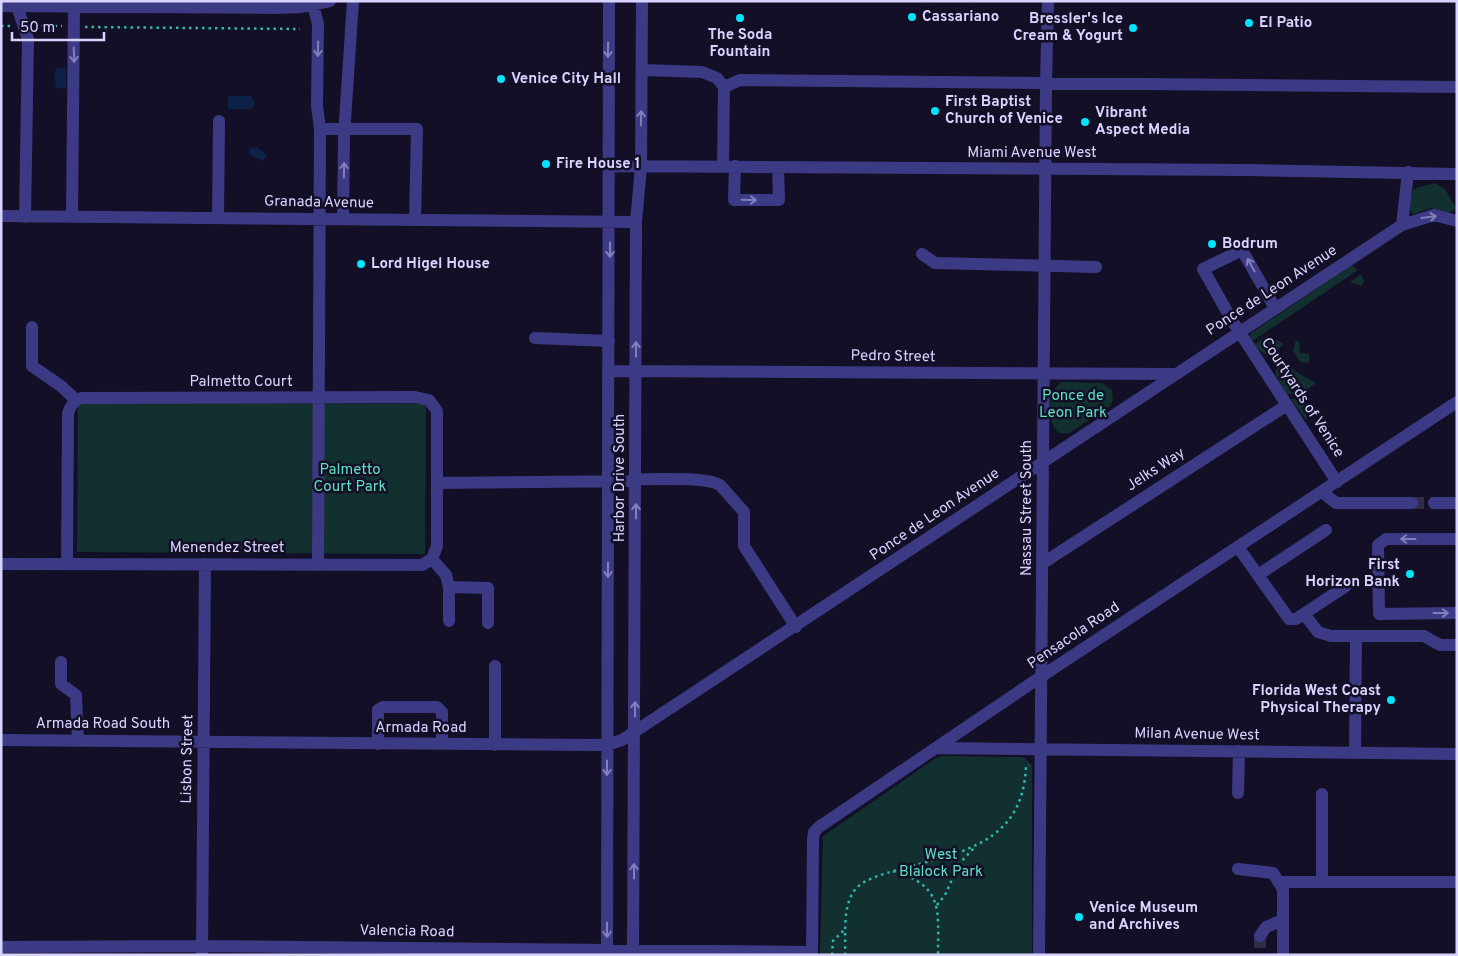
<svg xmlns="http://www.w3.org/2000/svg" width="1458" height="956" font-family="Overpass,sans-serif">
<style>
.green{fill:#12302f}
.water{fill:#0c2248}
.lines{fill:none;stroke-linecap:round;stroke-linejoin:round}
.minor-tunnel{stroke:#312d47;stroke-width:12;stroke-dasharray:12 6;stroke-linecap:butt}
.path{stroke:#2fb8b0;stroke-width:2.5;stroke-dasharray:2.5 4;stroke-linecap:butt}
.minor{stroke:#3d3a85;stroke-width:12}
.oneway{stroke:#837fbc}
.poi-dot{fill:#00e5ff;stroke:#130f26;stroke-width:2}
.labels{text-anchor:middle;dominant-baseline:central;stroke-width:5;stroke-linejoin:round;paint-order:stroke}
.poi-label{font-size:15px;font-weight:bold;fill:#d9d4ff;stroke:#130f26;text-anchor:start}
.street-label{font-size:15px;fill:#d9d4ff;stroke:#130f26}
.park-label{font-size:15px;fill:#5fe0c0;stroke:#130f26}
</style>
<rect width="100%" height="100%" fill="#130f26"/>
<path class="green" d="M1435,183L1445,189L1456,208L1448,214L1431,208L1414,214L1411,212L1409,206L1413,189Z
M1352,265L1358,270L1251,342L1250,334Z
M1361,274L1364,281L1361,286L1350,282Z
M1268,335L1284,344L1272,354H1264L1253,345Z
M1296,340L1299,342L1300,353L1309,354V363L1300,362L1293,351Z
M1286,362L1296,372L1316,383L1301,394H1287L1275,374L1278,365Z
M1061,382L1102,383L1112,390L1113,400L1110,406L1069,433H1059C1045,421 1047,393 1061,382Z
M1304,398L1307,419L1306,420L1291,399Z
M78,402L426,404L425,554L77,552Z
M943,756L1020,757L1025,758L1032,765V955H820L823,836L936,758Z"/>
<path class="water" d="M58,68H66V89L56,88L54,72Z
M228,96H251L255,103L251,109H228Z
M257,147L267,155L263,161L249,154L250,148Z"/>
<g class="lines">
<path class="minor-tunnel" d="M1412,503H1434
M1260,936V955"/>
<path class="path" d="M1,26H12
M35,26H62
M85,27L300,29
M893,871C944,886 938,909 938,955
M937,905L945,895L959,864L975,847
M832,955L833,941L845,929
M845,955C846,935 842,909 854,891C862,880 878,876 890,872C954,853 1023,848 1026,766L1029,765"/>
<path class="minor" d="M312,1L318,24L317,106L320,129L318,565
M1,6L278,8L300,7L330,1
M17,6L28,39L25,217
M642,70L702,72L717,78L724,87
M320,129H417L415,220
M607,166L1249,170L1457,174
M723,166L724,87L740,80L1457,87
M735,166L734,200H779L778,167
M1,216L636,222
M72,217L74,6
M218,218L219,121
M343,219L344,135L353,1
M1402,225L1434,215L1457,221
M922,254L935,263L1096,267
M1275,308L1242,250L1203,269L1233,322L1337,482
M32,327V366L61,386L76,400
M535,338L609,341
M609,371L1177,374
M637,479C656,480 706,476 720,485L744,512V546L796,627
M437,483L637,481
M1322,492L1336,503H1412
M1434,503H1457
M1457,539H1386L1378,545L1379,614L1457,613
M1238,547L1289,619H1296L1346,586
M432,559L446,575L449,587L488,588V623
M1043,563L1287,405
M1,564L422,565L432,559L437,546V411L429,400L415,397L81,398C73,401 70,406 68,414L67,564
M1258,575L1326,530
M1304,614L1318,632L1331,636H1424L1440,645H1457
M449,621V587
M61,662V684L76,695L78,740
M1,740L593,745H607L622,740L1402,225L1408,172
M378,744V710L383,707H437L442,712V744
M495,745V666
M937,748L1457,754
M1355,753L1356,636
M1238,793L1239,751
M1322,794V882
M1238,869L1273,873L1283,889V955
M1278,882H1457
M1260,936L1266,927L1283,920
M1,947L202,946L812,952
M202,954L205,564
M607,955L609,1
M633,955L636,222L641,167L642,1
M812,955L813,840L814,832L819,827L1042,676L1457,402
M1039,955L1046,84L1048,1"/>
</g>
<defs><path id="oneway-shaft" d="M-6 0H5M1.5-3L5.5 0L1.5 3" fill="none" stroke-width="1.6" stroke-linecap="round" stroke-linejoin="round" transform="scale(1.25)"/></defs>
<g class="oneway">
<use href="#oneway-shaft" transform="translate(318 49) rotate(91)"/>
<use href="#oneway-shaft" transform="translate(608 50) rotate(91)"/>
<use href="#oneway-shaft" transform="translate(74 55) rotate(88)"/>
<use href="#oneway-shaft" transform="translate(641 118) rotate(-89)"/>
<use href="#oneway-shaft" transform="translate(344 170) rotate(-89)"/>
<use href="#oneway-shaft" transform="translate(749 200) rotate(1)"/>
<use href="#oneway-shaft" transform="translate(1429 217) rotate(-8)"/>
<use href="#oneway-shaft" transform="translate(610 250) rotate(90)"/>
<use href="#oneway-shaft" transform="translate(1251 265) rotate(-119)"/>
<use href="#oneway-shaft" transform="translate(636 349) rotate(-90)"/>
<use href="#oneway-shaft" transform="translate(636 511) rotate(-90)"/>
<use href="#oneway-shaft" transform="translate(1408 539) rotate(-180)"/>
<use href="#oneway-shaft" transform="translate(608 570) rotate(90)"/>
<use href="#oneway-shaft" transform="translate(1441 613)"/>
<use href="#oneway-shaft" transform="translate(635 709) rotate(-90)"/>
<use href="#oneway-shaft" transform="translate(607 768) rotate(90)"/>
<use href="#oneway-shaft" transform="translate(634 871) rotate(-90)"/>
<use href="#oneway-shaft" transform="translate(607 930) rotate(90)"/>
</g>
<g class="poi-dot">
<circle cx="912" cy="17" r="5"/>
<circle cx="740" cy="18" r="5"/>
<circle cx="1249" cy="23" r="5"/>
<circle cx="1133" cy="28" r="5"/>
<circle cx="501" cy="79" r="5"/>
<circle cx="935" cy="111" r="5"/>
<circle cx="1085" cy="122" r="5"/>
<circle cx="546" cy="164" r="5"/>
<circle cx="1212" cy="244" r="5"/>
<circle cx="361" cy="264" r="5"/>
<circle cx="1410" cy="574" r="5"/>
<circle cx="1391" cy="700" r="5"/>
<circle cx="1079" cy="917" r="5"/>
</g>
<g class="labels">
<g class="poi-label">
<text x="922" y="17">Cassariano</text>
<text x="1123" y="19" text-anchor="end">Bressler's Ice<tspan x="1123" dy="17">Cream &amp; Yogurt</tspan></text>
<text x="1259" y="23">El Patio</text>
<text x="740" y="35" text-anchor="middle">The Soda<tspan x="740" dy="17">Fountain</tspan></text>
<text x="511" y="79">Venice City Hall</text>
<text x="945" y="102">First Baptist<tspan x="945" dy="17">Church of Venice</tspan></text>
<text x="1095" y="113">Vibrant<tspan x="1095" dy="17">Aspect Media</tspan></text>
<text x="556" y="164">Fire House 1</text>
<text x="1222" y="244">Bodrum</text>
<text x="371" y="264">Lord Higel House</text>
<text x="1400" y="565" text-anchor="end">First<tspan x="1400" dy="17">Horizon Bank</tspan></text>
<text x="1381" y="691" text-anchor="end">Florida West Coast<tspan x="1381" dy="17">Physical Therapy</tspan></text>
<text x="1089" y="908">Venice Museum<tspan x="1089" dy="17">and Archives</tspan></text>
</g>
<g class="street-label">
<text x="1032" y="153">Miami Avenue West</text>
<text transform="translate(319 203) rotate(1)">Granada Avenue</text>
<text transform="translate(1272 291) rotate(-33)">Ponce de Leon Avenue</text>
<text transform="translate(893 357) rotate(1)">Pedro Street</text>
<text x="241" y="382">Palmetto Court</text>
<text transform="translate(1302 398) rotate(57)">Courtyards of Venice</text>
<text transform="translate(1156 470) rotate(-33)">Jelks Way</text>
<text transform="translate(620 478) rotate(-90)">Harbor Drive South</text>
<text transform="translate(1027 508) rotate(-90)">Nassau Street South</text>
<text transform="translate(935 515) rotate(-34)">Ponce de Leon Avenue</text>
<text x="227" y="548">Menendez Street</text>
<text transform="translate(1074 636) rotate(-34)">Pensacola Road</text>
<text x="103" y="724">Armada Road South</text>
<text x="421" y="728">Armada Road</text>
<text transform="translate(1197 735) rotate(1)">Milan Avenue West</text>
<text transform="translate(188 759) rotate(-89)">Lisbon Street</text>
<text transform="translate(407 932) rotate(1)">Valencia Road</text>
</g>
<g class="park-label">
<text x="1073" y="396">Ponce de<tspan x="1073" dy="17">Leon Park</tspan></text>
<text x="350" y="470">Palmetto<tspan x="350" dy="17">Court Park</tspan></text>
<text x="941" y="855">West<tspan x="941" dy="17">Blalock Park</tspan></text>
</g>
</g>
<rect width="1458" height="956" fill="none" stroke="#d9d4ff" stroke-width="5"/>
<path d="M12 32v8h92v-8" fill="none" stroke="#d9d4ff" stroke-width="2.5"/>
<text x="20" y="32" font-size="15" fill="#d9d4ff" stroke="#130f26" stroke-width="4" paint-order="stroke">50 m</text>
</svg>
